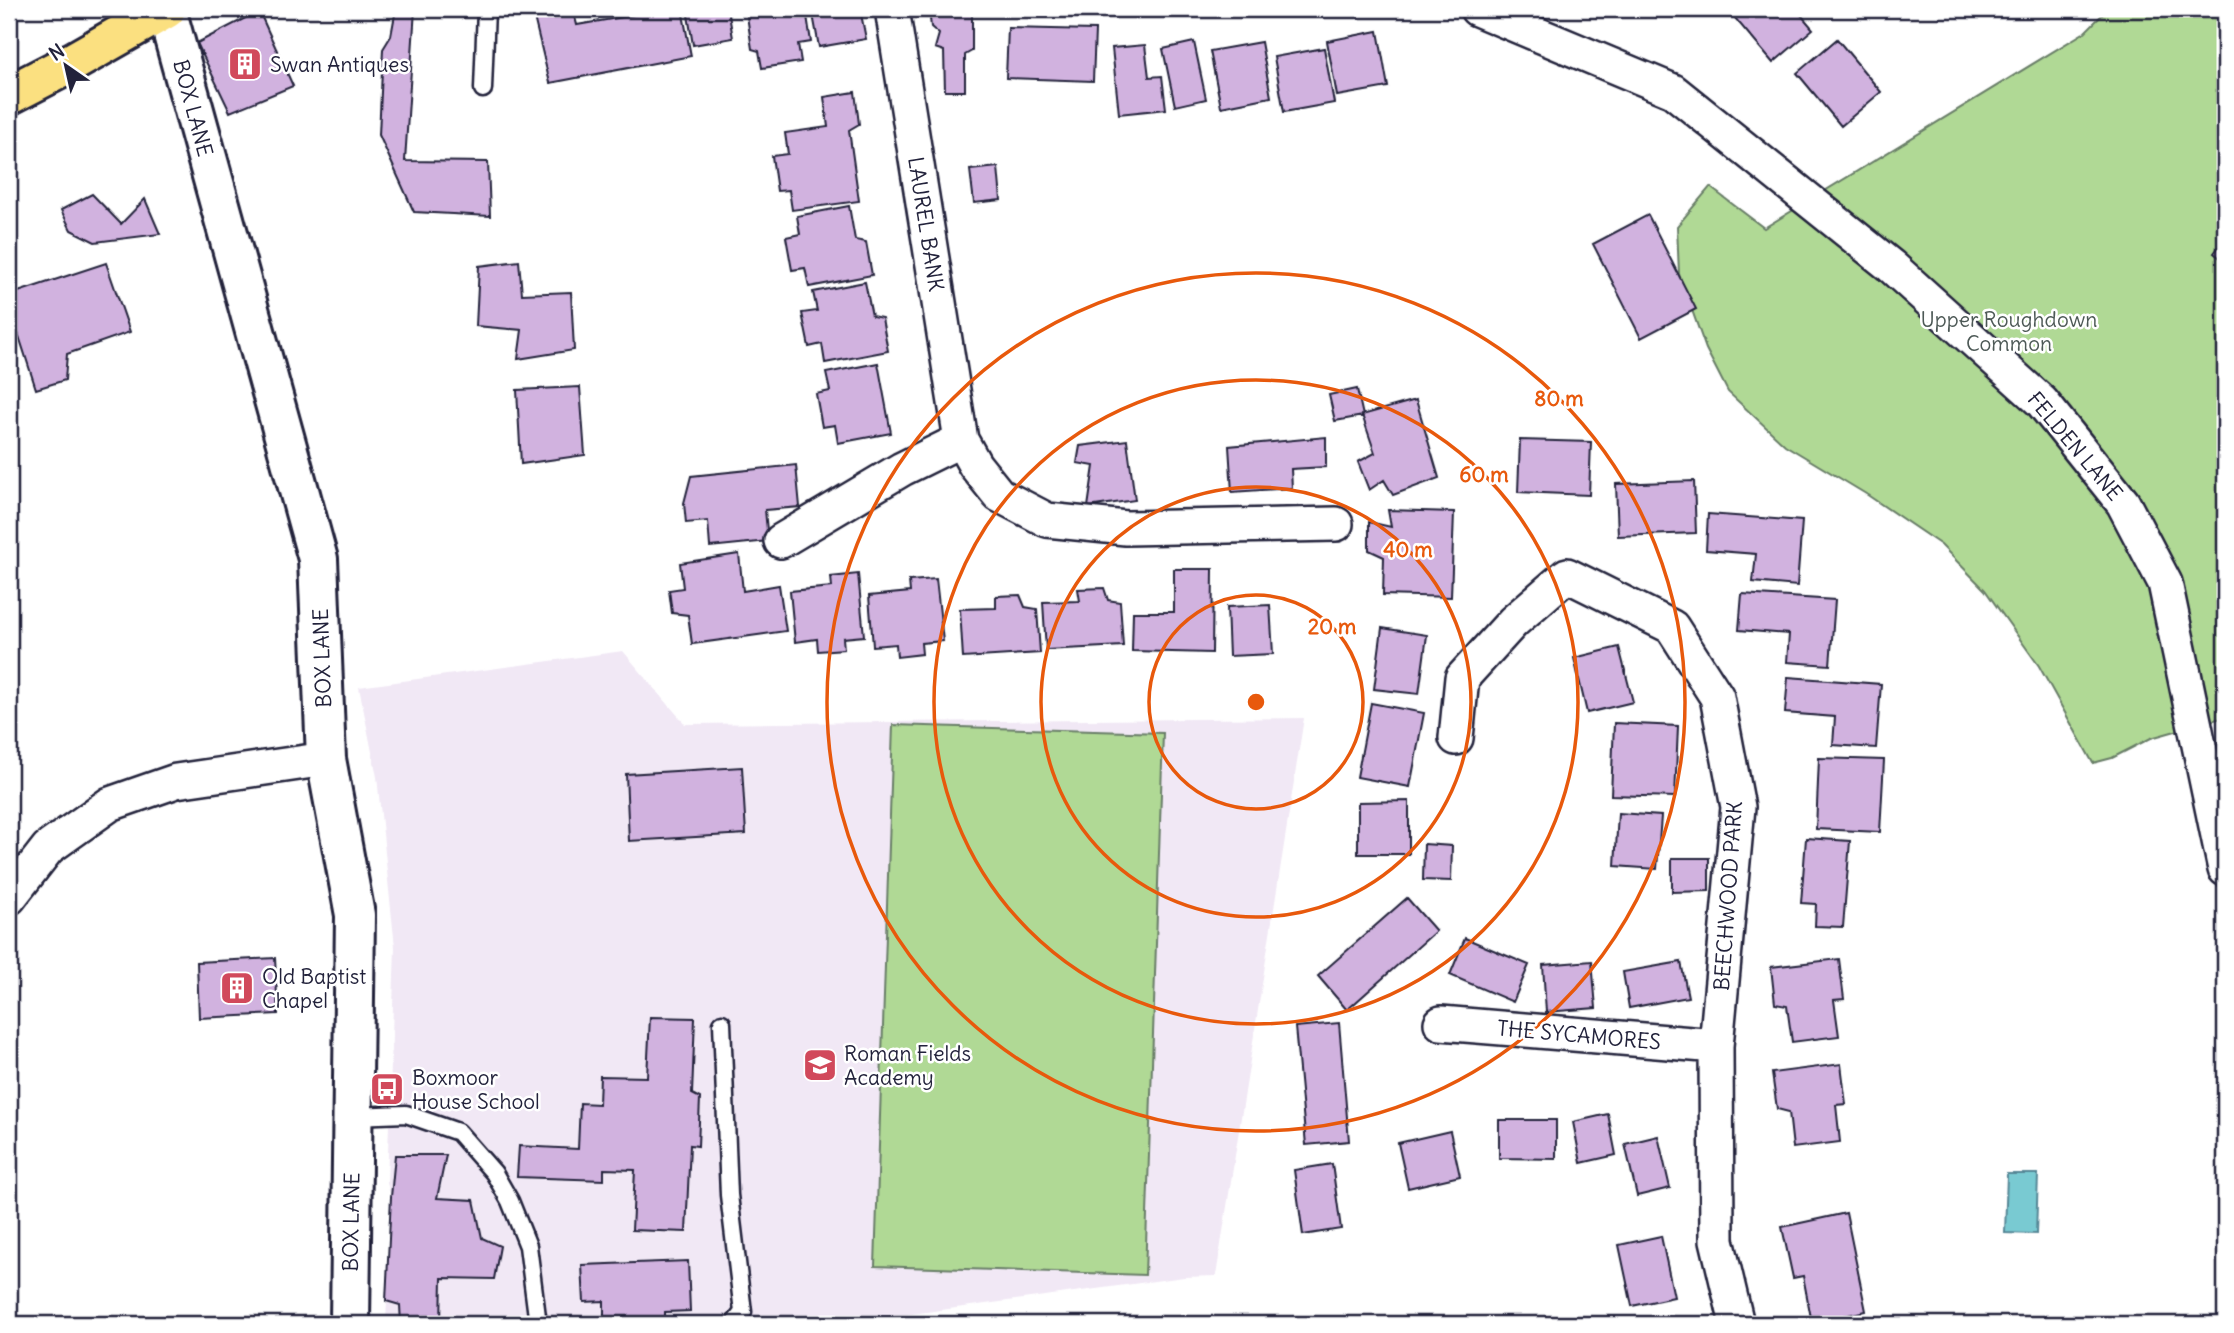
<svg xmlns="http://www.w3.org/2000/svg" width="2234" height="1333" font-family="Delius,sans-serif">
<style>
.built{fill:#f1e8f5}
.green{fill:#b0d995;stroke:#697e68;stroke-width:2}
.water{fill:#79cad2;stroke:#568796;stroke-width:2}
.building{fill:#d1b2df;stroke:#22223b;stroke-width:2}
.lines{fill:none;stroke-linecap:round;stroke-linejoin:round}
.lane-casing{stroke:#22223b;stroke-width:21}
.street-casing{stroke:#22223b;stroke-width:38}
.secondary-casing{stroke:#22223b;stroke-width:44}
.primary-casing{stroke:#22223b;stroke-width:44}
.lane{stroke:#fff;stroke-width:16}
.street{stroke:#fff;stroke-width:33}
.secondary{stroke:#fff;stroke-width:38}
.primary{stroke:#fbe080;stroke-width:38}
.ring{fill:none;stroke:#e8590c;stroke-width:3.5}
.labels{text-anchor:middle;dominant-baseline:central;stroke-width:5;stroke-linejoin:round;paint-order:stroke}
.poi-label{font-size:21px;fill:#22223b;stroke:#fff;text-anchor:start}
.street-label{font-size:21px;fill:#22223b;stroke:#fff}
.park-label{font-size:21px;fill:#4d5956;stroke:#fff}
.centre{fill:#e8590c;stroke:#fff;stroke-width:3.5}
.ring-label{font-size:21px;text-anchor:middle;font-weight:bold;fill:#e8590c;stroke:#fff;stroke-width:5;stroke-linejoin:round;paint-order:stroke}
</style>
<rect width="100%" height="100%" fill="#fff"/>
<filter id="ink" filterUnits="userSpaceOnUse"><feTurbulence type="fractalNoise" baseFrequency=".0143" numOctaves="2"/><feDisplacementMap in="SourceGraphic" scale="14" xChannelSelector="R" yChannelSelector="G"/><feConvolveMatrix kernelMatrix="1 2 1 2 8 2 1 2 1" color-interpolation-filters="sRGB"/></filter>
<g filter="url(#ink)">
<path class="built" d="M623,651L685,724L1304,718L1216,1276L1184,1277L838,1324H386L391,1197L387,1183L395,947L377,777L359,687Z"/>
<path class="green" d="M2108,9H2225V717L2151,738L2112,758L2093,763L2039,666L1985,590L1941,545L1866,494L1785,445L1728,392L1706,349L1679,274L1677,226L1710,187L1764,228L2085,32Z
M893,725L1163,733L1145,1275L875,1266Z"/>
<path class="water" d="M2007,1174H2038L2036,1234L2005,1233Z"/>
<path class="building" d="M396,9H415L405,161L488,162L490,216L414,212L379,135L383,49L391,36Z
M532,9H573L577,25L646,13L645,9H682L691,56L550,83Z
M687,9H728L733,38L693,45Z
M746,9H806L811,42L798,44L801,62L762,68L759,51L752,49Z
M812,9H860L866,39L819,47Z
M936,9H972V51L965,55V91H945L944,51L935,48L939,34L931,27L929,10Z
M1732,9H1796L1813,29L1773,63L1729,11Z
M259,11L293,86L230,112L197,43Z
M1008,28L1095,30L1093,81L1006,78Z
M1378,31L1388,87L1337,96L1327,41Z
M1837,39L1881,92L1841,126L1797,73Z
M1194,42L1206,99L1175,106L1163,49Z
M1261,42L1271,97L1221,107L1210,51Z
M1145,45L1149,77L1162,76L1166,109L1119,114L1112,48Z
M1324,48L1334,103L1284,112L1274,57Z
M855,92L859,124L849,130L859,201L792,210L789,190L777,191L772,156L788,154L785,133L828,127L824,97Z
M998,167L1001,200L974,203L970,170Z
M92,194L121,224L145,199L160,234L95,242L71,230L61,210Z
M849,206L855,240L866,242L872,275L809,287L805,268L792,270L786,237L800,234L797,216Z
M1648,215L1696,309L1641,338L1593,244Z
M2225,239V262L2214,253Z
M519,261L522,294L571,292L574,350L518,359L522,330L476,326L479,266Z
M106,263L130,332L67,354L65,380L36,389L9,305V295Z
M865,282L872,316L882,318L888,351L825,363L822,344L809,347L802,313L817,311L813,292Z
M878,363L891,433L838,443L835,425L822,427L816,394L830,391L826,373Z
M580,387L585,455L521,464L517,390Z
M1357,389L1363,416L1335,421L1329,395Z
M1416,400L1439,478L1393,495L1384,480L1369,490L1358,462L1375,453L1362,415Z
M1326,437V467L1291,469L1292,488L1232,492L1229,446Z
M1127,440L1135,500L1088,507L1094,466L1077,463L1080,446Z
M1520,440L1591,442L1589,495L1518,492Z
M796,465L800,507L765,510L768,541L710,547L708,521L686,523L684,503L691,476Z
M1694,481L1696,533L1618,536L1616,484Z
M1388,510L1454,512L1451,597L1383,595L1384,557L1369,550V522L1391,527Z
M1708,514L1802,521L1797,586L1753,582L1756,554L1706,550Z
M739,554L743,591L779,585L786,631L692,644L688,615L672,613L669,590L683,588L680,563Z
M1174,569H1213L1212,653L1132,651L1133,612H1174Z
M858,574L864,636L843,638L844,649L818,651L817,639L795,642L790,591L832,587L831,577Z
M936,579L943,641L921,643L922,654L897,657L896,644L873,646L869,596L910,592L909,581Z
M1104,588L1108,600L1120,602L1123,646L1046,650L1043,602L1080,601L1078,589Z
M1742,594L1835,600L1830,665L1787,662L1789,634L1739,630Z
M1020,595L1025,607L1037,609L1040,653L963,658L960,609L996,608V596Z
M1270,605L1273,654L1229,656L1227,607Z
M1382,628L1427,635L1419,694L1374,689Z
M1619,647L1633,702L1587,713L1574,658Z
M1788,677L1881,684L1876,748L1833,745L1835,717L1785,713Z
M1371,703L1424,713L1410,787L1357,777Z
M1614,723L1678,726L1675,797L1611,795Z
M1819,758L1884,760L1880,832L1816,829Z
M742,767L746,834L629,841L626,774Z
M1409,801V854H1358V802Z
M1618,813L1661,816L1657,869L1615,866Z
M1806,838L1850,841L1843,927L1815,926L1816,904L1801,903Z
M1424,844L1452,846L1451,881L1423,880Z
M1672,858H1709V891L1672,892Z
M1407,898L1436,931L1347,1010L1318,976Z
M1465,938L1529,965L1513,1002L1450,975Z
M275,958L278,1014L199,1018L197,962Z
M1839,959L1844,999L1834,1000L1839,1036L1792,1042L1787,1006L1775,1004L1771,967Z
M1592,961L1596,1008L1546,1012L1543,965Z
M1681,962L1688,997L1629,1008L1623,972Z
M650,1017L695,1018L692,1094L700,1098L698,1146L690,1145L686,1232L632,1230L635,1170L604,1169V1180L517,1177L519,1146L578,1149L580,1103L599,1104L600,1076L647,1077Z
M1339,1023L1349,1141L1306,1145L1295,1027Z
M1841,1064L1846,1104L1836,1105L1840,1142L1793,1148L1789,1112L1777,1109L1772,1073Z
M1608,1114L1616,1155L1581,1163L1573,1122Z
M1499,1120H1556V1159L1499,1158Z
M1450,1131L1460,1176L1408,1188L1398,1143Z
M1658,1136L1670,1188L1637,1196L1625,1144Z
M395,1155H446L437,1198L474,1200L482,1238L500,1246L494,1279L442,1278L441,1324H401L400,1305L386,1301L391,1197Z
M1332,1164L1341,1229L1303,1235L1294,1170Z
M1846,1213L1866,1311L1812,1323L1803,1276L1793,1278L1782,1227Z
M1661,1236L1674,1297L1632,1306L1619,1245Z
M688,1261L690,1311L665,1312V1324H604V1301L584,1302L582,1265Z"/>
<g class="lines">
<g class="lane-casing">
<path id="lane" d="M483,89L486,9
M722,1023L729,1195L743,1312L734,1324
M353,1116L406,1114L458,1132L494,1173L510,1201L528,1246L538,1324"/>
</g>
<g class="street-casing">
<path id="street" d="M892,9L961,440L975,465L999,495L1047,520L1126,528L1336,524
M1477,9L1673,91L1891,266L2042,402L2123,503L2165,583L2225,869
M781,541L902,469L961,440
M1456,738L1462,678L1513,622L1567,575L1672,627L1717,697L1738,807L1716,1046L1717,1240L1737,1324
M9,898L48,848L110,804L176,781L326,759
M1441,1023L1716,1046"/>
</g>
<g class="secondary-casing">
<path id="secondary" d="M166,9L318,559L326,759L355,915L350,1324"/>
</g>
<g class="primary-casing">
<path id="primary" d="M9,95L73,62L166,9"/>
</g>
<use href="#lane" class="lane"/>
<use href="#street" class="street"/>
<use href="#secondary" class="secondary"/>
<use href="#primary" class="primary"/>
</g>
</g>
<g class="ring">
<circle cx="1256" cy="702" r="107"/>
<circle cx="1256" cy="702" r="215"/>
<circle cx="1256" cy="702" r="322"/>
<circle cx="1256" cy="702" r="429"/>
</g>
<defs>
<g id="building-square" transform="scale(1.75)"><rect x="-9" y="-9" width="18" height="18" rx="4" fill="#d1495b" stroke="#fff"/><path d="M-4-6H4V6H1V3H-1V6H-4ZM-2.5-4.3h1.7v1.8h-1.7ZM.8-4.3h1.7v1.8H.8ZM-2.5-1h1.7V.8h-1.7ZM.8-1h1.7V.8H.8Z" fill="#fff"/></g>
<g id="school-square" transform="scale(1.75)"><rect x="-9" y="-9" width="18" height="18" rx="4" fill="#d1495b" stroke="#fff"/><path d="M0-5L7-2L0 1L-7-2ZM-4 1L0 2.5L4 1V4Q0 6-4 4Z" fill="#fff"/></g>
<g id="bus-square" transform="scale(1.75)"><rect x="-9" y="-9" width="18" height="18" rx="4" fill="#d1495b" stroke="#fff"/><path d="M-5-6H5V4H4V6H2V4H-2V6H-4V4H-5ZM-3.5-4V0h7V-4ZM-3.5 1.2v1.5H-2V1.2ZM2 1.2v1.5H3.5V1.2Z" fill="#fff"/></g>
</defs>
<g fill-rule="evenodd">
<use href="#building-square" x="245" y="64"/>
<use href="#building-square" x="237" y="988"/>
<use href="#school-square" x="820" y="1065"/>
<use href="#bus-square" x="387" y="1089"/>
</g>
<g class="labels">
<g class="poi-label">
<text x="270" y="64">Swan Antiques</text>
<text x="262" y="976">Old Baptist<tspan x="262" dy="24">Chapel</tspan></text>
<text x="844" y="1053">Roman Fields<tspan x="844" dy="24">Academy</tspan></text>
<text x="412" y="1077">Boxmoor<tspan x="412" dy="24">House School</tspan></text>
</g>
<g class="street-label">
<text transform="translate(193 108) rotate(75)">BOX LANE</text>
<text transform="translate(926 224) rotate(81)">LAUREL BANK</text>
<text transform="translate(2075 446) rotate(50)">FELDEN LANE</text>
<text transform="translate(322 658) rotate(-92)">BOX LANE</text>
<text transform="translate(1728 896) rotate(-86)">BEECHWOOD PARK</text>
<text transform="translate(1579 1035) rotate(5)">THE SYCAMORES</text>
<text transform="translate(351 1222) rotate(-89)">BOX LANE</text>
</g>
<g class="park-label">
<text x="2009" y="319">Upper Roughdown<tspan x="2009" dy="24">Common</tspan></text>
</g>
</g>
<circle cx="1256" cy="702" r="10" class="centre"/>
<g class="ring-label">
<text x="1559" y="406">80 m</text>
<text x="1484" y="482">60 m</text>
<text x="1408" y="557">40 m</text>
<text x="1332" y="634">20 m</text>
</g>
<rect width="2234" height="1333" fill="none" stroke="#fff" stroke-width="35"/>
<rect x="18" y="18" width="2199" height="1298" fill="none" stroke="#22223b" stroke-width="2.5" filter="url(#ink)"/>
<g transform="translate(66 66) rotate(326)" stroke="#ffffff" stroke-width="5" paint-order="stroke">
<path d="M0-5L12 26L0 18L-12 26Z" fill="#22223b"/>
<text y="-10" font-size="19" font-weight="bold" text-anchor="middle" fill="#22223b">N</text>
</g>
</svg>
